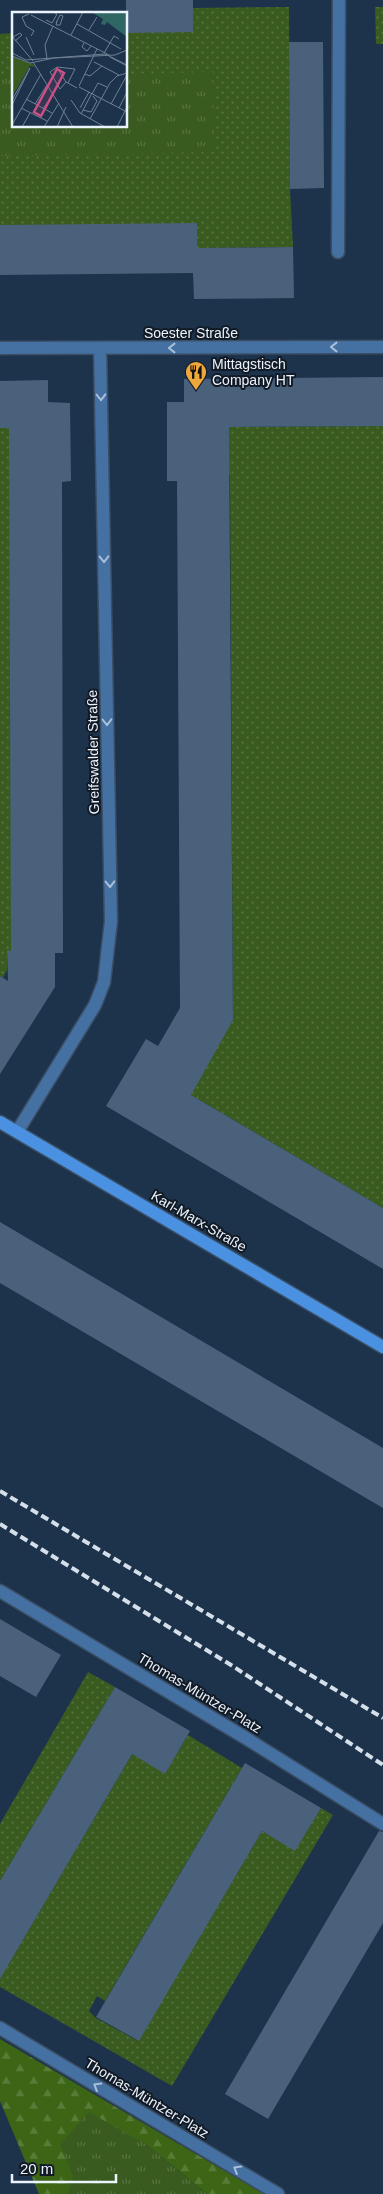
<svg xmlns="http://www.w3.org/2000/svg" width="383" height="2194" font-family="Helvetica,sans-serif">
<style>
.grass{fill:url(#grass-dots)}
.forest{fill:url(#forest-firs)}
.park{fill:url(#park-tufts)}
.building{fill:#4a617c}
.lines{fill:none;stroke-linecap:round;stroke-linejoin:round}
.lane-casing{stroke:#3a4e65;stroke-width:15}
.street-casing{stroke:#3a4e65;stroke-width:15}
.secondary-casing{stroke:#3a4e65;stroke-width:15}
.lane{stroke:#4570a2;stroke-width:12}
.street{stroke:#4570a2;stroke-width:12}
.secondary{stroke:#4a91e1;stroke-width:12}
.rail{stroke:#d5dfea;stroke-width:4;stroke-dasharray:8 4;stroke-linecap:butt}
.oneway{stroke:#a9bfd9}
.labels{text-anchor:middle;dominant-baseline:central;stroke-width:4;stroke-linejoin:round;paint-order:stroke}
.street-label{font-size:14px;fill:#ebf3fd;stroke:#111a25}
.poi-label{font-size:14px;fill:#ebf3fd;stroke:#111a25;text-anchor:start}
.inset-road{fill:none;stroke:#6f8093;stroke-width:1}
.view{fill:#cc4f84;fill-opacity:0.15;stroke:#cc4f84;stroke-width:2.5}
.inset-edge{fill:none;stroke:#ebf3fd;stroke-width:2.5}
</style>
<defs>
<pattern id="grass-dots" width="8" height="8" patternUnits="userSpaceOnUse" patternTransform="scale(1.25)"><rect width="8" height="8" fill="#3a5b1f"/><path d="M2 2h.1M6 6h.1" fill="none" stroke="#577340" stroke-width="1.8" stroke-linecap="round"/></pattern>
<pattern id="forest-firs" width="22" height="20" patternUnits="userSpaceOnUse" patternTransform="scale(1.25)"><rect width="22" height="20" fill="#3c6515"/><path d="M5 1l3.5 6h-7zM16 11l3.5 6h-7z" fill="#587c38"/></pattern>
<pattern id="park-tufts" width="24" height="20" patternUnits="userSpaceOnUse" patternTransform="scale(1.25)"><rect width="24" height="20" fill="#3a5b1f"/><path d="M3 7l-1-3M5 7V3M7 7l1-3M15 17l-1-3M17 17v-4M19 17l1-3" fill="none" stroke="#577340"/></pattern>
</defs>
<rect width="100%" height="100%" fill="#1d334c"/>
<path class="grass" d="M289,7L290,189L293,247L197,248L0,225V34L14,33V126H126V33L193,8Z
M375,7H383V44H376Z
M383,426V1208L169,1082L201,1076L233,1017L230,477L216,427Z
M0,428H21L11,951H7V970L3,978L0,976Z
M88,1672L115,1687L0,1881V1824Z
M188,1735L242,1768L105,2001L97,1996L89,2011L96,2018L138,2041L262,1831L295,1850L321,1808L333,1815L172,2086L0,1987V1961L8,1965L132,1754L165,1773Z"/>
<path class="forest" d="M0,2039L264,2194H207L147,2145L87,2194H39L0,2101Z"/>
<path class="park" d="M213,72L214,152L0,156V76L14,75V126H126V74Z
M89,2112L147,2145L207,2194H68L73,2177L60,2144Z"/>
<path class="building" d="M126,0H193V32L126,33Z
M289,42H323L324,188L290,189Z
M197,223V248L293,247L294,298L194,299L193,273L0,275V225Z
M383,377V426L229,427L233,1020L191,1095L383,1208V1269L106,1106L146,1039L158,1046L180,1008L177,481H167V402H184V379Z
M48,380V402L70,403L71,481L62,482L63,953H55V987L0,1074V976L8,981L7,950L11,951L9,428H0V381Z
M0,1222L383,1448V1508L0,1283Z
M0,1619L61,1655L36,1697L0,1676Z
M115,1687L190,1731L165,1774L132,1754L0,1979V1881Z
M245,1763L321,1808L295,1851L262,1831L139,2041L96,2017Z
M379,1831L383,1832V1923L268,2119L225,2094Z"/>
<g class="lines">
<g class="lane-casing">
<path id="lane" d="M338,252L339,0"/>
</g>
<g class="street-casing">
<path id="street" d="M0,348L383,347
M17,1132L95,1005L104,982L111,921L100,348
M0,1591L244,1737L383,1824
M0,2028L278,2194"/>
</g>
<g class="secondary-casing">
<path id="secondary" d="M0,1122L383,1347"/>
</g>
<use href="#lane" class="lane"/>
<use href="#street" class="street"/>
<use href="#secondary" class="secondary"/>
<path class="rail" d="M0,1491L383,1718
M0,1524L231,1665L383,1765"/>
</g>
<defs><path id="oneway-chevron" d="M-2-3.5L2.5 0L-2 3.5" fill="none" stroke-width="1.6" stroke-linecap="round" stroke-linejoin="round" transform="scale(1.25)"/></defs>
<g class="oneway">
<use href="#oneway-chevron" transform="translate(334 347) rotate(180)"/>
<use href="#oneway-chevron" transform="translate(172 348) rotate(180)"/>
<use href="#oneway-chevron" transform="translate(101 397) rotate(89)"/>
<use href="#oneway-chevron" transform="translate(104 559) rotate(89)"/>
<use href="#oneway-chevron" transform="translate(107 722) rotate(89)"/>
<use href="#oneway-chevron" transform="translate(110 884) rotate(89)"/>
<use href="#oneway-chevron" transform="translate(97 2086) rotate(-149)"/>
<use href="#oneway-chevron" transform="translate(237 2169) rotate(-149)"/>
</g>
<defs>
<g id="restaurant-pin" transform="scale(1.125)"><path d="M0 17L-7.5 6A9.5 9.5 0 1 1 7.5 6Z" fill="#eea73c" stroke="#111a25"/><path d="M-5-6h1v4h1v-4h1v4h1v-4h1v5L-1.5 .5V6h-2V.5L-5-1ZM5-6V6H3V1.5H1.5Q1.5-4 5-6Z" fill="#111"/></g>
</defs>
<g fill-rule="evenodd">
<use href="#restaurant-pin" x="196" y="372"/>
</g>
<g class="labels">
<g class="street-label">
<text x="191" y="333">Soester Straße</text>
<text transform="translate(93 752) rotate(-91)">Greifswalder Straße</text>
<text transform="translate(199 1221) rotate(30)">Karl-Marx-Straße</text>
<text transform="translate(200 1693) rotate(31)">Thomas-Müntzer-Platz</text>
<text transform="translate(147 2098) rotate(31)">Thomas-Müntzer-Platz</text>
</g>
<g class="poi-label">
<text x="212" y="364">Mittagstisch<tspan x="212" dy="16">Company HT</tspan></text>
</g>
</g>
<g transform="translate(12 12)">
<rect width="115" height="115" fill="#1d334c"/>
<path d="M0,45L21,52L23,55L18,54L11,66L0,59Z" fill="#3a5b1f"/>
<path d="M2,57L11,66L0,85V59Z" fill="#3a5b1f"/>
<path d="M115,0V25L95,10L93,13L89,12L91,7L81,1Z" fill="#2f6765"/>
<path class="inset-road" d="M17,2L10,5L14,14L22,19L19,24M19,3L97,43M34,8L40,11L45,2L41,0M44,11L48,3L51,4L48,13H44L45,9M65,12L109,37M77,18L85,5M59,23L71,0M0,24L21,49M1,25L8,21L10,23L3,29M14,25L22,43M72,31L70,35L75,39L79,34M0,41L14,48L93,42L115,53M92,41L102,24L107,27M0,44L18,51L42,46L103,43L115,38M98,45L115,54M35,47L33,33L41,14M21,50L61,115M82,50L107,63M45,56L54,70L65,76M38,60L45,55L63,57L56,71M38,60L48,77L54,70M73,62L78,64L90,54M67,74L85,37M67,75L115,100M80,82L86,71L95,75M14,87L40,101M0,88L18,56L0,93M59,88L68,101L93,115M23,92L35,73M99,92L115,63M9,96L35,109M68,96L77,80M107,96L115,80M31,97L41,82M71,98L79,100L85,89L81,84M69,102L80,81M78,107L98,71L105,64L115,61M0,113L29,62M10,115L18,101M32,115L47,91M45,115L54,95M105,115L115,95"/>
<path class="view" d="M45,57L52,61L29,104L22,100Z"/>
<rect width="115" height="115" class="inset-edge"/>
</g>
<path d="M12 2174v8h104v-8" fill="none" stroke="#ebf3fd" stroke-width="2.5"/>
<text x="20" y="2174" font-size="15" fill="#ebf3fd" stroke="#111a25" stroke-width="4" paint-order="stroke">20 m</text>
</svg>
